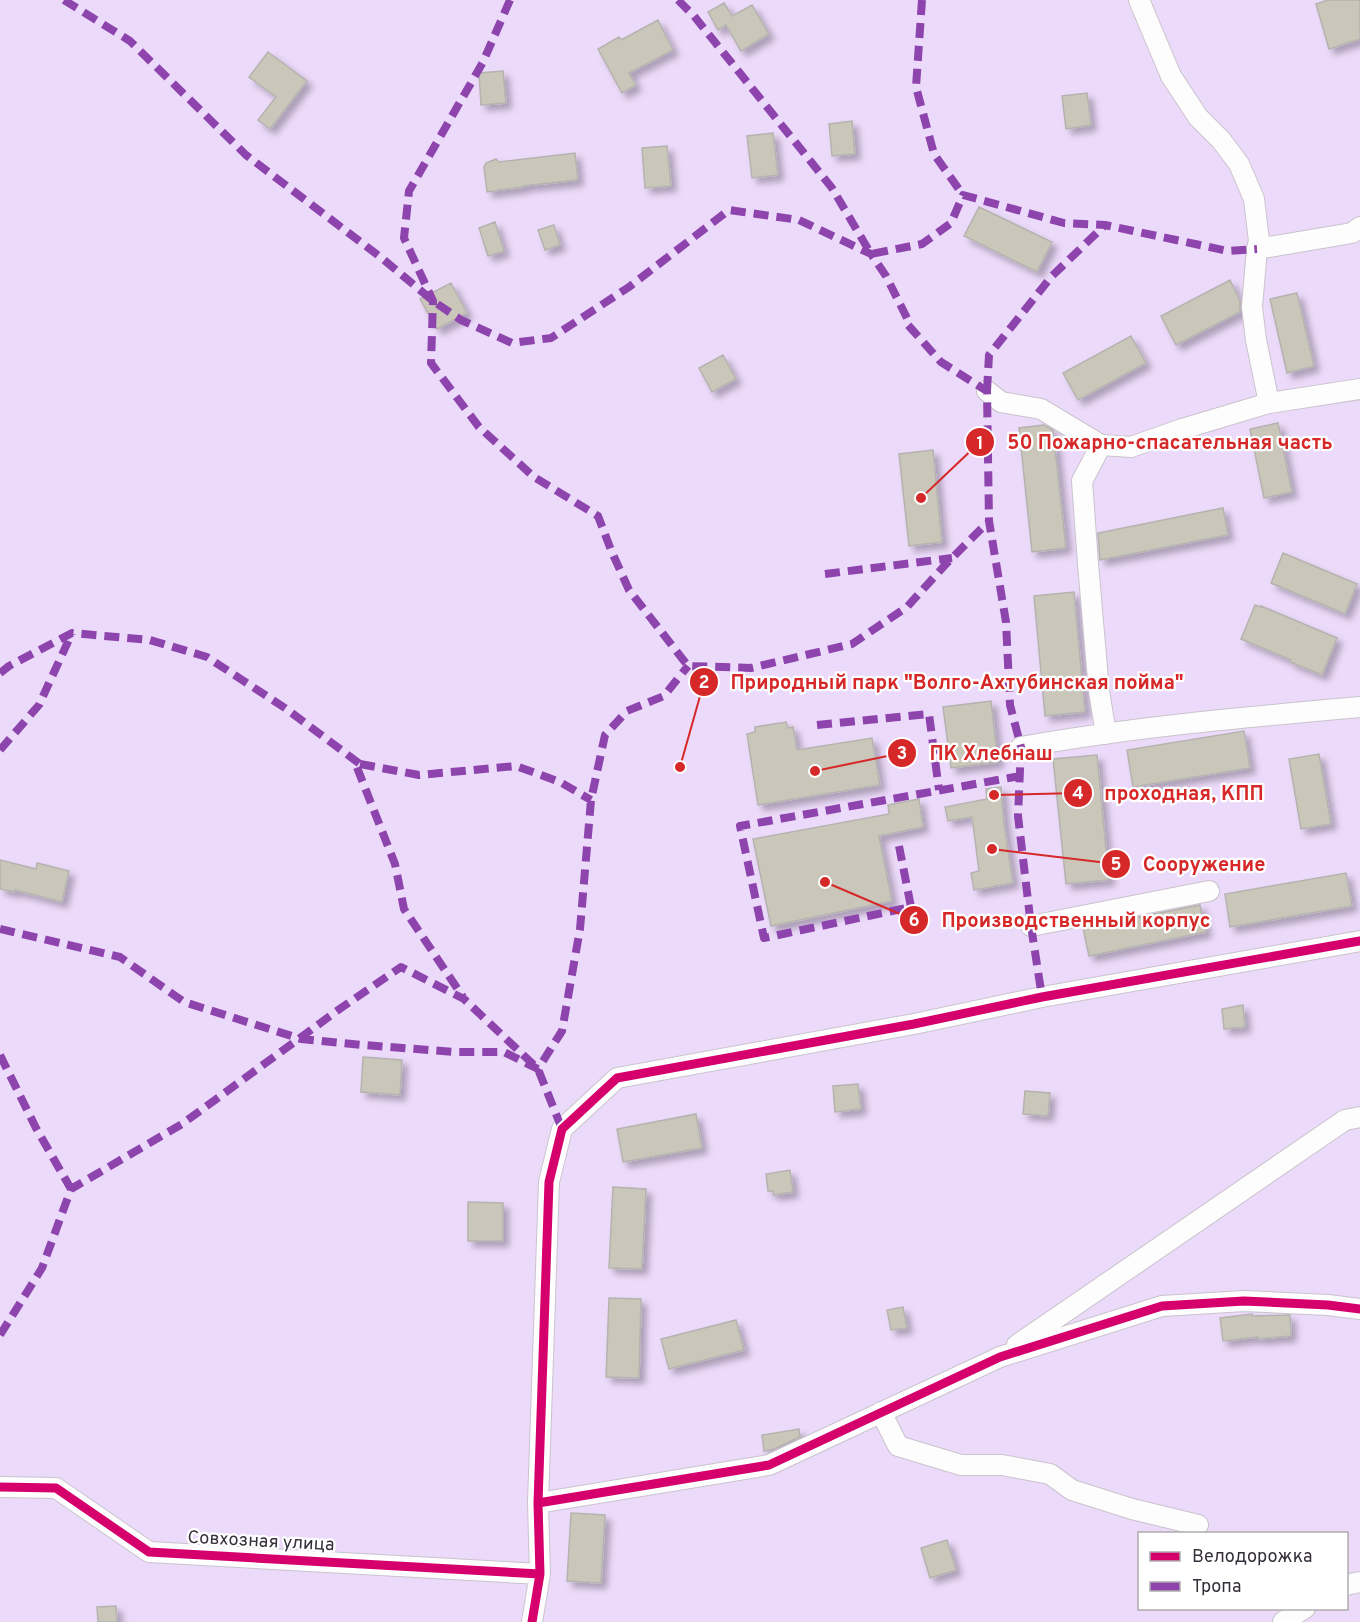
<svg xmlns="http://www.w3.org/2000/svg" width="1360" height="1622" font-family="Overpass,sans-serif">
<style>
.green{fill:#ecdafa;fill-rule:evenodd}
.building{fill:#cac6ba;stroke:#b5b3b0;stroke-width:1.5;filter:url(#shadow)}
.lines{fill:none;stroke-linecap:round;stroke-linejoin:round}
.minor-casing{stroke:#c9c4cc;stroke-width:22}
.minor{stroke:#fefdfe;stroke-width:20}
.quiet{stroke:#8e44ad;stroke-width:8;stroke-dasharray:15 8;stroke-linecap:butt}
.cycleway-casing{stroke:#fff;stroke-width:13}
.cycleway{stroke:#d6006c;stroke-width:9}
.labels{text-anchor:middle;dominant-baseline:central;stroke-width:4.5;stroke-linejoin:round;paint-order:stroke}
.street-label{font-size:18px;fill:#352f3a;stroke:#fff}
.leader{fill:none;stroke:#d62828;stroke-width:2}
.callout-dot{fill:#d62828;stroke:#fff;stroke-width:2}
.mark-label{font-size:18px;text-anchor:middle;font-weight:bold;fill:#fff}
.callout-label{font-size:20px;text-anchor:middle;font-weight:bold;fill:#d62828;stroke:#fff;stroke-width:4.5;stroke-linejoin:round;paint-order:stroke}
</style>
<defs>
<filter id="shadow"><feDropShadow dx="5.5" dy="5.5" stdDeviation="3" flood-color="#0004"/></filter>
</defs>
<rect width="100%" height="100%" fill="#f6f3f9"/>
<path class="green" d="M0,0H1360V1622H0ZM1140,1534H1346V1608H1140Z"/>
<path class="building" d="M1328,0H1360V39L1329,49L1316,4Z
M724,3L732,16L752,5L769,34L741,51L726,25L718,30L708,12Z
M658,20L673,50L629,73L636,85L622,93L598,49L619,37L621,40Z
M268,52L307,81L270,129L258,120L276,97L249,77Z
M503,71L506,103L481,105L479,73Z
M1087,93L1091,125L1066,129L1062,96Z
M852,121L855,154L832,156L829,124Z
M773,133L778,175L752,178L747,136Z
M667,146L671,186L645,188L642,148Z
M575,153L578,180L523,186V187L487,192L484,167L486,163L496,159L499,162Z
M979,207L1052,242L1037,272L964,236Z
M495,222L504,251L488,256L479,228Z
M554,225L560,245L545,250L538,230Z
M1230,280L1240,301V312L1176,345L1161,316Z
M451,283L467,313L437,329L420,299Z
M1297,293L1314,366L1287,373L1270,299Z
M1131,336L1146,363L1078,400L1063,373Z
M723,355L736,379L712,392L699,368Z
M1278,423L1292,492L1264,498L1250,429Z
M1044,425L1053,430L1066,548L1032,552L1019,428Z
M933,450L942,542L909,546L899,454Z
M1223,508L1228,535L1100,560L1098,533Z
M1283,553L1357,584L1345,614L1271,583Z
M1074,592L1085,712L1045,716L1034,596Z
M1255,605L1261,607V606L1337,638L1322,675L1290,662L1291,660L1241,639Z
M991,701L998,762L951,768L943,707Z
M786,722L788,728L793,727L797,750L872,738L880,785L758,805L747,734L755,732V727Z
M1244,731L1250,768L1133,787L1127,750Z
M1319,754L1331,824L1301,829L1289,759Z
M1097,755L1109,880L1066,884L1053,759Z
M1001,787L1004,823L1013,883L974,890L971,873L979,871L972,817L948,821L945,807L987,799L986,789Z
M919,799L923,827L879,836L892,901L771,926L753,839L889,814L888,805Z
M0,860L36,869L37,863L69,871L62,902L15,890V892L0,889Z
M1346,873L1352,906L1230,927L1225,894Z
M1200,905L1206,932L1089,956L1083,928Z
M1243,1005L1245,1027L1224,1029L1222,1009Z
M363,1057L402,1060L400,1095L361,1092Z
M858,1084L861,1109L835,1112L833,1086Z
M1025,1091L1050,1093L1048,1116L1023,1114Z
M696,1114L702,1148L623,1162L617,1129Z
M790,1170L793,1192L774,1195L773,1191H768L766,1174Z
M613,1187L646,1189L642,1269L609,1268Z
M468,1202L503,1203V1241H468Z
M609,1298L641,1299L639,1378L606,1377Z
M903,1307L907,1328L891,1330L887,1310Z
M1252,1314V1316L1290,1315L1291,1336L1258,1339V1337L1223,1341L1220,1318Z
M736,1320L744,1350L669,1369L661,1339Z
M799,1429L800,1437L774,1449L764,1451L762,1435Z
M571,1513L605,1515L601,1583L567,1581Z
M947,1540L956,1570L930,1578L921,1548Z
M116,1606L117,1622H98L97,1607Z"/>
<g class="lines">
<g class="minor-casing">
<path id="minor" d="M1139,0L1171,76L1198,117L1221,140L1239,164L1254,199L1259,241L1257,249L1352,233L1360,227
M1257,249L1252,307L1256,340L1269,403
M987,391L1001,402L1041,409L1101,445L1131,447L1182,429L1269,403L1360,389
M1101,445L1082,481L1088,564L1099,691L1106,734
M1021,747C1133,727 1247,717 1360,707
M1031,926L1209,891
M1017,1345L1345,1120L1360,1117
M881,1412L898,1446L961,1465H1002L1050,1474L1072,1490L1132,1509L1198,1525
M0,1487L56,1488L149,1552L540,1574
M538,1503L769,1465L1000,1357L1162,1306L1244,1301L1328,1305L1360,1309
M1346,1585L1360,1582
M532,1622L540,1574L538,1503L549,1182L562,1129L617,1078L914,1024L1042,997L1360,941
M1283,1622L1305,1608"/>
</g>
<use href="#minor" class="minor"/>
<path class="quiet" d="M64,0L130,41L246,155L383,259L433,301L461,320L512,343L551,338L629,287L729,210L799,220L871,254L886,276L909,322L908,325L941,362L987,391L989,521L1006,622L1010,705L1021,747L1018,816L1031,926L1042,997
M510,0L483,62L409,191L404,238L433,301L431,363L479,427L534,477L598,516L611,550L629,590L688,666L751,668L852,644L907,607L946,564L989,521
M678,0L694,16L832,188L871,254L922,244L951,223L963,195L1064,223L1105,225L1228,251L1257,249
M922,0L916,87L934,154L963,195
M987,391L989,355L1051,277L1105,225
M825,574L952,558
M0,673L9,666L72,633L150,640L207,657L285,708L360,764L356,765L395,864L404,909L463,997
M817,725L929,714L939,790
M0,750L39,705L72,633
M360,764L419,775L516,766L560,782L591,800
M899,846L911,907L764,938L740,826L1020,776
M0,929L120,957L184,1002L301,1039L363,1045L455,1052H504L538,1069L562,1031L580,929L591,800L605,735L627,711L664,696L688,666
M0,1055L36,1128L71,1189
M0,1335L42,1268L71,1189L182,1124L341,1008L401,967L464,999L538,1069L562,1129"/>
<g class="cycleway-casing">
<path id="cycleway" d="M0,1487L56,1488L149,1552L540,1574
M538,1503L769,1465L1000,1357L1162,1306L1244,1301L1328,1305L1360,1309
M532,1622L540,1574L538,1503L549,1182L562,1129L617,1078L914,1024L1042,997L1360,941"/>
</g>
<use href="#cycleway" class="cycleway"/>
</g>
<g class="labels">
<g class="street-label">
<text transform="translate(261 1542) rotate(3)">Совхозная улица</text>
</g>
</g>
<path class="leader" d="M921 498L980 442M680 767L704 682M815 771L902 753M994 795L1078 793M992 849L1116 864M825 882L914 920"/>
<g class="callout-dot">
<circle cx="921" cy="498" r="6"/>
<circle cx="680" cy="767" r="6"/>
<circle cx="815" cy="771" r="6"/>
<circle cx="994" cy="795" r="6"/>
<circle cx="992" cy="849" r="6"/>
<circle cx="825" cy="882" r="6"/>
<circle cx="980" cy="442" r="15"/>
<circle cx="704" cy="682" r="15"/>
<circle cx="902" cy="753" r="15"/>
<circle cx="1078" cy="793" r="15"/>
<circle cx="1116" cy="864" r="15"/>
<circle cx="914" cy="920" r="15"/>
</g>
<g class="mark-label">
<text x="980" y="449">1</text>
<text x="704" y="688">2</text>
<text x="902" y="759">3</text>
<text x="1078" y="799">4</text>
<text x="1116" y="870">5</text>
<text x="914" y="926">6</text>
</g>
<g class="callout-label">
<text x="1170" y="449">50 Пожарно-спасательная часть</text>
<text x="957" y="689">Природный парк "Волго-Ахтубинская пойма"</text>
<text x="991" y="760">ПК Хлебнаш</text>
<text x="1184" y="800">проходная, КПП</text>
<text x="1204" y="871">Сооружение</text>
<text x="1076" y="927">Производственный корпус</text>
</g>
<rect x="1138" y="1532" width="210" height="78" fill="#ffffff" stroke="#aeacb0" stroke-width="1.5"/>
<rect x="1150" y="1552" width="30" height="9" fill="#d6006c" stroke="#aeacb0" stroke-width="1.5"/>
<text x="1192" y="1562" font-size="18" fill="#352f3a">Велодорожка</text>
<rect x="1150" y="1582" width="30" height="9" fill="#8e44ad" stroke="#aeacb0" stroke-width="1.5"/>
<text x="1192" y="1592" font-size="18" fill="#352f3a">Тропа</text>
</svg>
